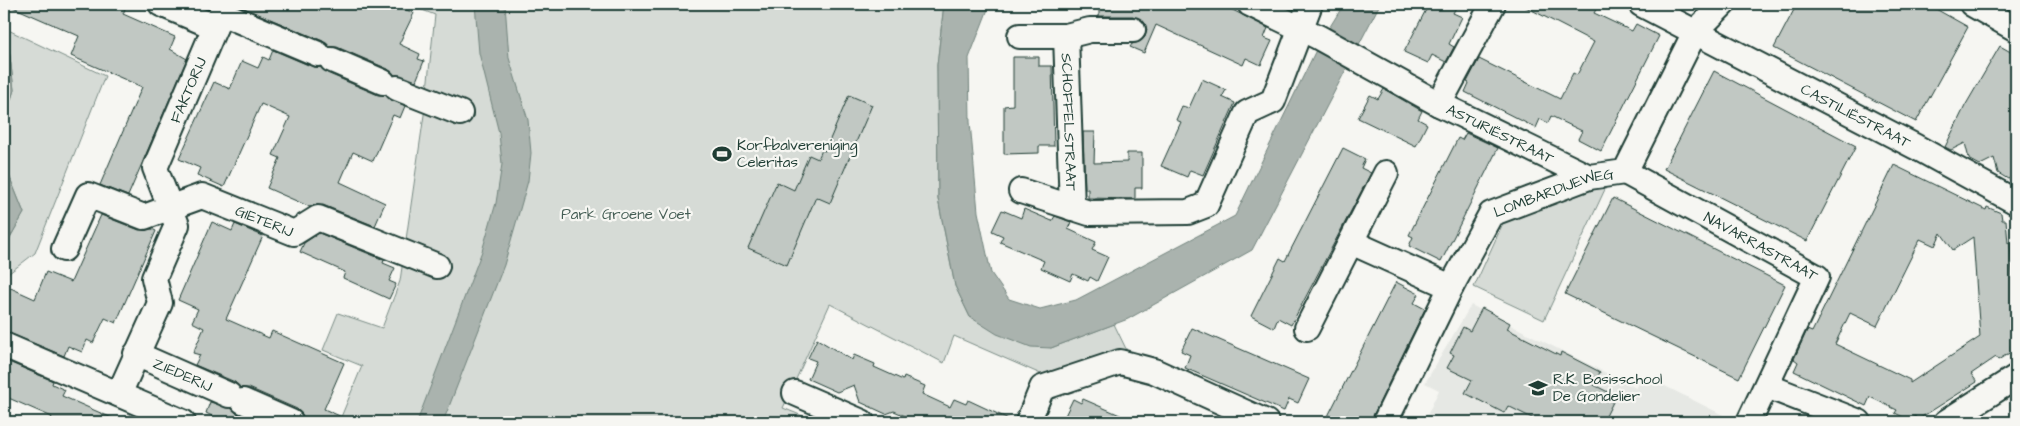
<svg xmlns="http://www.w3.org/2000/svg" width="2020" height="426" font-family="'Architects Daughter',sans-serif">
<style>
.built{fill:#e6e8e4}
.green{fill:#d6dbd6;stroke:#7a8c85}
.water{fill:#aab3ae;stroke:#72847d}
.building{fill:#c1c8c3;stroke:#1f3d34;fill-rule:evenodd}
.lines{fill:none;stroke-linecap:round;stroke-linejoin:round}
.minor-casing{stroke:#1f3d34;stroke-width:28}
.minor{stroke:#f6f6f2;stroke-width:24}
.labels{text-anchor:middle;dominant-baseline:central;stroke-width:4.5;stroke-linejoin:round;paint-order:stroke}
.street-label{font-size:15px;fill:#1f3d34;stroke:#f6f6f2}
.poi-label{font-size:15px;fill:#1f3d34;stroke:#f6f6f2;text-anchor:start}
.park-label{font-size:15px;fill:#445d54;stroke:#f6f6f2}
</style>
<rect width="100%" height="100%" fill="#f6f6f2"/>
<filter id="ink" filterUnits="userSpaceOnUse"><feTurbulence type="fractalNoise" baseFrequency=".02" numOctaves="2"/><feDisplacementMap in="SourceGraphic" scale="10" xChannelSelector="R" yChannelSelector="G"/><feConvolveMatrix kernelMatrix="1 2 1 2 8 2 1 2 1" color-interpolation-filters="sRGB"/></filter>
<g filter="url(#ink)">
<path class="built" d="M1471,305L1636,388L1643,375L1725,416L1722,422H1424L1439,390L1425,383Z"/>
<path class="green" d="M407,4H944L937,65L938,199L955,286L970,317L1051,348L1114,324L1129,355L1059,382L954,336L944,363L830,304L783,408L805,417L803,422H339L362,366L323,350L338,313L382,328L400,281L425,108L435,15Z
M4,28L105,76L35,253L4,277V248L24,213L4,163V121L14,90L9,49L4,39Z
M1607,185L1544,320L1474,287L1504,221Z"/>
<path class="water" d="M475,4H505L509,58L528,120L531,153L528,181L504,265L443,422H417L482,251L496,203L502,164L499,133L479,53Z
M944,4H990L969,58L970,122L978,212L991,273L1009,299L1040,309L1076,300L1235,216L1318,46L1344,4H1380L1252,250L1128,319L1051,348L1031,347L997,334L970,317L955,286L938,199L937,65Z
M4,39L9,49L14,90L4,121Z
M4,163L24,213L4,248Z"/>
<path class="building" d="M6,4H127L123,14L175,37L170,49L187,59L128,196L100,185L142,87L71,56L79,36Z
M234,4H392L414,13L399,44L420,54L418,59L424,61L416,81L394,75L388,69L337,47H329L323,41Z
M1099,4H1221L1268,28L1264,38L1272,41L1261,65L1246,58L1243,65L1156,25L1144,53L1130,47L1132,44L1139,42L1145,37L1147,30L1145,23L1133,16H1099Z
M1429,4H1458L1453,13L1462,17L1449,44L1454,47L1446,62L1432,55L1428,63L1404,52Z
M1520,4H1599L1594,13L1632,31L1636,24L1659,36L1601,151L1578,139L1582,131L1551,116L1548,123L1540,119L1536,128L1465,92L1469,83L1467,82L1479,59L1560,99L1573,73L1577,75L1594,42Z
M1797,4H1927L1968,27L1916,122L1774,48Z
M2000,46L2016,55V175L2008,179L1998,173L1994,158L1980,165L1969,159L1965,143L1951,150L1945,147L1965,106Z
M273,50L313,67H321L327,73L378,95H386L405,106L400,118L393,115L373,161L353,152L340,182L385,203L375,226L323,205L310,207L267,188L280,158L273,155L290,117L261,104L224,187L197,175L200,168L179,159L214,82L230,89L242,61L258,68L263,57L269,60Z
M1013,57H1039V66H1052L1054,146H1039V153L1004,154V106L1013,105Z
M1714,71L1856,146L1807,241L1664,169Z
M1202,79L1226,90L1222,97L1235,103L1203,175L1190,170L1187,177L1161,166L1181,122L1176,120L1182,106L1189,108Z
M1384,89L1422,111L1418,119L1427,124L1416,146L1358,118L1370,95L1378,99Z
M849,95L872,105L830,203L816,197L787,265L748,248L777,182L794,190L809,155L818,159L822,150L825,151Z
M1083,132H1095L1094,163L1127,162V153H1142V188H1135V199L1088,198V189H1085Z
M1466,133L1498,148L1441,262L1409,246L1413,237L1409,235L1458,138L1462,140Z
M1343,148L1365,159L1361,168L1371,173L1291,325L1278,318L1274,328L1251,316L1280,258L1285,261Z
M1894,165L1986,210L1987,207L2001,213L2002,220H2006L2008,243L2010,242L2015,322H2013L2015,344L2011,345V352L1998,360L1996,357L1971,374L1977,382L1917,420L1915,416L1909,420L1895,413L1897,410L1870,397L1866,406L1794,371L1798,362L1794,359L1807,330L1812,332ZM1941,233L1953,250L1973,237L1980,337L1910,383V380L1835,344L1850,313L1877,326L1920,239L1935,246Z
M1613,198L1785,285L1739,378L1565,294Z
M1024,209L1052,221L1055,216L1071,222L1068,229L1096,242L1092,250L1108,257L1097,281L1090,277L1088,281L1073,274L1070,281L1041,268L1044,261L1000,242L1003,236L992,231L1002,210L1021,218Z
M101,215L139,230L152,229L156,231L116,323L105,318L93,343L87,340L82,352L68,346L64,356L4,331V285L35,299L46,272L71,282Z
M212,222L232,231L235,224L263,236L226,319L269,338L272,331L344,363L324,409L353,422H304L302,414L297,409L249,388H240L235,382L195,365L200,355L193,353L204,328L192,322L198,309L178,300Z
M319,233L384,260L383,263L395,268L389,281L396,284L389,299L343,278L345,272L300,252L304,243Z
M1396,282L1419,294L1414,303L1425,309L1370,422H1325Z
M1482,308L1510,323L1507,329L1560,356L1561,352L1600,372L1594,385L1616,396L1603,422H1540L1508,406L1504,413L1465,393L1472,380L1447,368L1454,355L1450,353L1463,327L1470,331Z
M1192,328L1309,379L1298,403L1289,399L1284,411L1185,368L1190,355L1181,351Z
M817,339L852,360L854,355L875,364L874,367L903,380L904,377L925,386L922,394L950,407L954,399L966,404L968,400L1015,422H919L894,411L886,414L860,402L854,385L837,392L808,379L816,361L808,358Z
M4,360L53,381L52,384L65,390L62,396L121,422H49L52,417L4,396Z
M1073,399L1081,403L1083,399L1136,422H1062Z
M210,402L232,408L237,414L257,422H209L212,416L206,413Z"/>
<g class="lines">
<g class="minor-casing">
<g id="minor">
<path id="s1" d="M1250,4L1318,37L1439,104L1589,177"/>
<path id="s2" d="M1641,4L1916,147L2016,202"/>
<path d="M1972,4L2016,29"/>
<path d="M215,27L221,13L318,54"/>
<path d="M1020,36H1066L1090,30H1133"/>
<path id="s3" d="M1066,36L1072,208"/>
<path d="M332,60L383,82"/>
<path d="M397,88L460,113"/>
<path d="M1439,104L1493,4"/>
<path id="s4" d="M1625,172L1817,277L1749,422"/>
<path d="M1021,191L1089,213L1188,212L1206,205L1247,113L1273,101L1310,4"/>
<path d="M1351,242L1451,287"/>
<path id="s5" d="M64,249L88,195L144,217L202,196L294,233L318,218L437,266"/>
<path d="M1307,328L1386,173"/>
<path d="M4,345L183,422"/>
<path id="s6" d="M136,354L229,395"/>
<path d="M1767,386L1859,422"/>
<path d="M795,393L862,422"/>
<path id="s7" d="M119,394L160,303L154,278L177,225L155,168L215,27L161,4"/>
<path d="M243,401L291,422"/>
<path d="M1028,422L1042,388L1120,362L1154,371L1266,422"/>
<path id="s8" d="M1385,422L1451,287L1491,214L1589,177L1625,172L1695,32L1723,4"/>
<path d="M1946,422L2016,377"/>
</g>
</g>
<use href="#minor" class="minor"/>
</g>
</g>
<defs>
<g id="stadium-bare" transform="scale(1.5)"><path d="M0-5a6.5 5 0 1 0 0 10a6.5 5 0 1 0 0-10ZM-3.5-1.8h7v3.6h-7Z" fill="#1f3d34" stroke="#f6f6f2" stroke-width="2.5" paint-order="stroke"/></g>
<g id="school-bare" transform="scale(1.5)"><path d="M0-5L7-2L0 1L-7-2ZM-4 1L0 2.5L4 1V4Q0 6-4 4Z" fill="#1f3d34" stroke="#f6f6f2" stroke-width="2.5" paint-order="stroke"/></g>
</defs>
<g fill-rule="evenodd">
<use href="#stadium-bare" x="722" y="154"/>
<use href="#school-bare" x="1538" y="388"/>
</g>
<g class="labels">
<g class="street-label">
<text stroke="none"><textPath href="#s7" startOffset="329">FAKTORIJ</textPath></text>
<text stroke="none"><textPath href="#s2" startOffset="242">CASTILIËSTRAAT</textPath></text>
<text stroke="none"><textPath href="#s3" startOffset="86">SCHOFFELSTRAAT</textPath></text>
<text stroke="none"><textPath href="#s1" startOffset="282">ASTURIËSTRAAT</textPath></text>
<text stroke="none"><textPath href="#s8" startOffset="300">LOMBARDIJEWEG</textPath></text>
<text stroke="none"><textPath href="#s5" startOffset="248">GIETERIJ</textPath></text>
<text stroke="none"><textPath href="#s4" startOffset="155">NAVARRASTRAAT</textPath></text>
<text stroke="none"><textPath href="#s6" startOffset="51">ZIEDERIJ</textPath></text>
</g>
<g class="poi-label">
<text x="737" y="145">Korfbalvereniging<tspan x="737" dy="17">Celeritas</tspan></text>
<text x="1553" y="379">R.K. Basisschool<tspan x="1553" dy="17">De Gondelier</tspan></text>
</g>
<g class="park-label">
<text x="626" y="214">Park Groene Voet</text>
</g>
</g>
<rect width="2020" height="426" fill="none" stroke="#f6f6f2" stroke-width="20"/>
<rect x="10" y="10" width="2000" height="406" fill="none" stroke="#1f3d34" stroke-width="2" filter="url(#ink)"/>
</svg>
